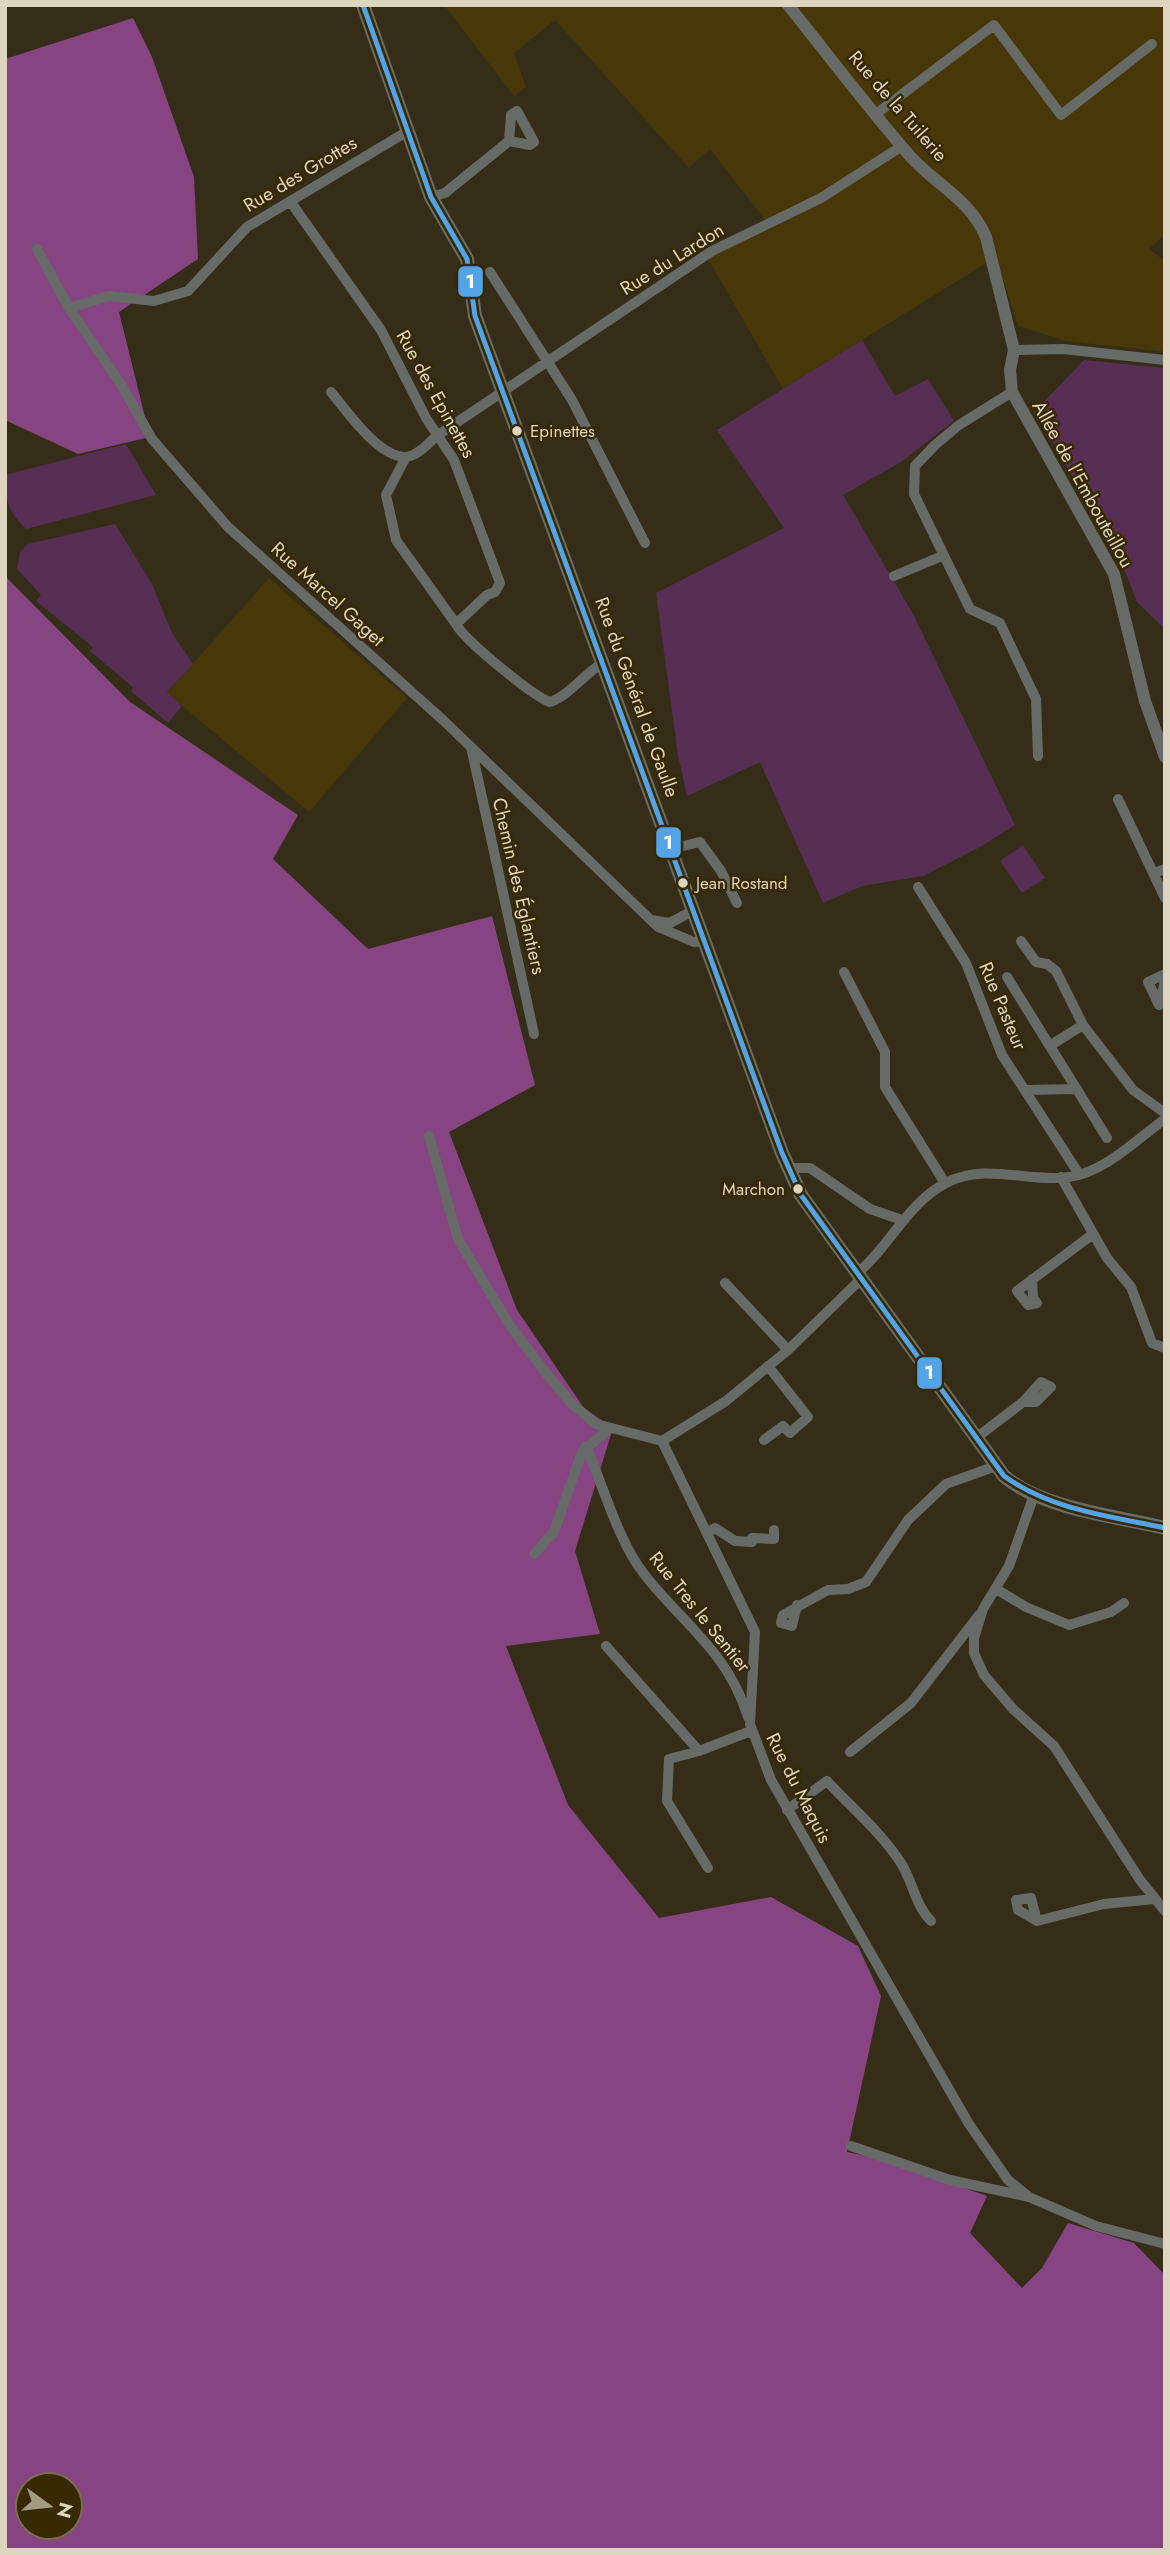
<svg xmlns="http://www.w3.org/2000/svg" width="1170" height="2555" font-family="Jost,sans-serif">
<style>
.built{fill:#483708}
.green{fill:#582f54}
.forest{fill:#864482;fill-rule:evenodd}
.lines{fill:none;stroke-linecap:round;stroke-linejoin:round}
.minor{stroke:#676b67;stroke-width:10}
.tertiary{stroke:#676b67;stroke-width:12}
.secondary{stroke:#6a6d66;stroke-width:14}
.bus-1-casing{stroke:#372900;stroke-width:10}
.bus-1{stroke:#53a3e8;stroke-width:5}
.bus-dot{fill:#ded5c0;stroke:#372900;stroke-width:2.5}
.labels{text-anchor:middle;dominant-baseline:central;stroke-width:5;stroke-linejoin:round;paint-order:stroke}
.bus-label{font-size:17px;fill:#ded5c0;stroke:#372900;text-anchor:start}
.street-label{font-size:19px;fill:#ded5c0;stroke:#372900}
.line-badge{stroke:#372900;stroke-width:2.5}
.badge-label{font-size:19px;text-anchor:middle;font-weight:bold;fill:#fff}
</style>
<rect width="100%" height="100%" fill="#352d18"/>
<path class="built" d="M444,5H1165V234L1149,249L1165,261V352L1066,341L1018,326L996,257L783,389L708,259L769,225L710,149L689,168L555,20L514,53L526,87L514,96Z
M269,578L407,698L309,812L167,693Z"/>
<path class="green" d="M862,340L895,396L928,379L954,421L901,462L843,495L912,612L1015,825L980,847L923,876L862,886L823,903L760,762L687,796L678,755L656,593L784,528L717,430Z
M1084,360L1165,368V629L1137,602L1124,568L1035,411Z
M126,444L156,495L26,529C8,512 5,499 5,475Z
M115,524L152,584L171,631L193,664L167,692L182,706L168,723L131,691L133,687L90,651L93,647L36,601L41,595L17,569L20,552L28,544Z
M1023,845L1045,878L1022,893L1000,861Z"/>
<path class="forest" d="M133,18L152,57L194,177L198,259L119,312L150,437L78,454L5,420V59Z
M5,576L130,702L298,815L273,859L368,949L492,916L535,1085L449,1132L517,1310L584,1408L613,1428L575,1551L600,1634L506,1646L568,1805L659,1918L771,1897L858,1946L881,1996L847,2152L882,2159L987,2196L970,2233L1022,2288L1042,2268L1068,2223L1134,2243L1165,2275V2550H5ZM28,2485H70V2527H28Z"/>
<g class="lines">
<path class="minor" d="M876,114L994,25L1061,115L1152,44
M431,197L445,193L509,141L511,115L517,111L534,142L530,145L509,141
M290,201L381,330L426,418L454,460L500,583L495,592L487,595L456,624C464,640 533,696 550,702C570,695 585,673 604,662
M37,249L69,308L122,386L152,439L228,527L444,721L658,927L694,942L705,941
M490,272L572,400L645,543
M69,308L109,296L154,301L188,291L247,227L408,131
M1014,350L1063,349L1165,360
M331,392C347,411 378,457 406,457C418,456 429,442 438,435L712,251L821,198L902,146
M1012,392L959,425L935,445L915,466L914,494L970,609L1000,623L1015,655L1036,699L1038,756
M406,457L386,495L396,540L456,624
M894,576L942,556
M471,747L534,1034
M1118,799L1165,898
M671,849L700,842L721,871L737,903
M1154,873L1165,869
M918,887L966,963L1002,1055L1079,1174
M651,920L670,923L694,910
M1021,941L1036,962L1047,964L1056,971L1083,1025L1133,1090L1165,1113
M844,972L885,1052V1087L945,1183
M1165,974L1148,982L1159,1005L1165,1002
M1007,977L1107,1138
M1165,981L1162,993L1165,1002
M1051,1045L1083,1025
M1026,1090L1077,1089
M429,1136L458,1239L509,1324L542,1368L572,1404L596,1424L662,1441
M788,1168H810L870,1209L902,1220
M1061,1177L1107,1258L1131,1287L1152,1343L1165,1348
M856,1274C890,1247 906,1204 946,1183C985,1162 1028,1183 1069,1177C1105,1172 1136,1140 1165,1119
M1032,1279L1033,1298L1037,1303L1028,1305L1017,1291L1093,1234
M860,1280L788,1350L726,1401L662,1441L755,1632L750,1724L771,1780L969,2124L1008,2180L1029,2197
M725,1283L788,1350
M976,1438L1023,1402L1041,1382L1051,1387L1036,1402H1023
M764,1440L783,1426L790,1433L808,1417L768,1366
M586,1446C603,1485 618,1541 644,1574C684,1625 728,1652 748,1717
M1034,1495L1009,1566L983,1609L974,1638V1653L984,1675L1013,1709L1054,1746L1140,1880L1165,1911
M707,1533L715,1528L735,1541L752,1542V1538L774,1539V1530
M534,1554L554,1532L582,1452L608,1430
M996,1589L1026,1607L1069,1625L1111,1612L1124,1603
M797,1605L792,1626L781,1623L783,1615L828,1590L848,1589L866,1582L908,1520L946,1484L996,1466
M606,1646L699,1751L751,1731
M699,1751L669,1759L667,1801L708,1868
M850,1752L911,1703L979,1615
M787,1810L827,1781C851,1807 881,1832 901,1863C913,1882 915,1905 931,1921
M1037,1921L1031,1898L1016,1900L1018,1910L1037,1921L1104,1904L1155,1899
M851,2146L950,2180L1029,2197L1096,2226L1165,2244"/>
<path class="tertiary" d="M788,5C829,56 868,108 910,156C937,186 970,199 986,237L1014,350L1010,370L1012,392L1114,574L1145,701L1165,757"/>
<path class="secondary" d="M363,5L431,197L467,259L475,316L782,1153L801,1195L1004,1476C1042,1509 1116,1516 1165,1528"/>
<g class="bus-1-casing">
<path id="bus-1" d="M363,5L431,197L467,259L475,316L782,1153L801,1195L1004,1476C1051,1510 1109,1516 1165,1528"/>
</g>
<use href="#bus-1" class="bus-1"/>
</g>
<g class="bus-dot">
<circle cx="517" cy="431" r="6"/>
<circle cx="683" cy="883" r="6"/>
<circle cx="798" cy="1189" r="6"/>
</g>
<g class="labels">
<g class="bus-label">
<text x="530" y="431">Epinettes</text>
<text x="696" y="883">Jean Rostand</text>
<text x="785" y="1189" text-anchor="end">Marchon</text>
</g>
<g class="street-label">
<text transform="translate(898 106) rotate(49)">Rue de la Tuilerie</text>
<text transform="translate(300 174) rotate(-31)">Rue des Grottes</text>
<text transform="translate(672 259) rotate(-32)">Rue du Lardon</text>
<text transform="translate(436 394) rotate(61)">Rue des Epinettes</text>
<text transform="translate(1083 484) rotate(61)">Allée de l'Embouteillou</text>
<text transform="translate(328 594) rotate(42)">Rue Marcel Gaget</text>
<text transform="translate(637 697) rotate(70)">Rue du Général de Gaulle</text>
<text transform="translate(519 886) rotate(77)">Chemin des Églantiers</text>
<text transform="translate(1003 1006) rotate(67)">Rue Pasteur</text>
<text transform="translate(700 1612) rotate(51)">Rue Tres le Sentier</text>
<text transform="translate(799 1788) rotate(63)">Rue du Maquis</text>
</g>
</g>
<g class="line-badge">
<rect x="457" y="265" width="27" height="33" rx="7" fill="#53a3e8"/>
<rect x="655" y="826" width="27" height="33" rx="7" fill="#53a3e8"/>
<rect x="916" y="1356" width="27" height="34" rx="7" fill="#53a3e8"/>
</g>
<g class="badge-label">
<text x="470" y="288">1</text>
<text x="668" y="849">1</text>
<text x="929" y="1379">1</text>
</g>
<rect width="1170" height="2555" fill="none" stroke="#ded5c0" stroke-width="14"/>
<g transform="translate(49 2506) rotate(105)"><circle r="33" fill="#372900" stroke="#7a6e4d" stroke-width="2"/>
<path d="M0-5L12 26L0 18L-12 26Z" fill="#a39a85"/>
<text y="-10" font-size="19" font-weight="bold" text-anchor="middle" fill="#ded5c0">N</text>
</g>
</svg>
